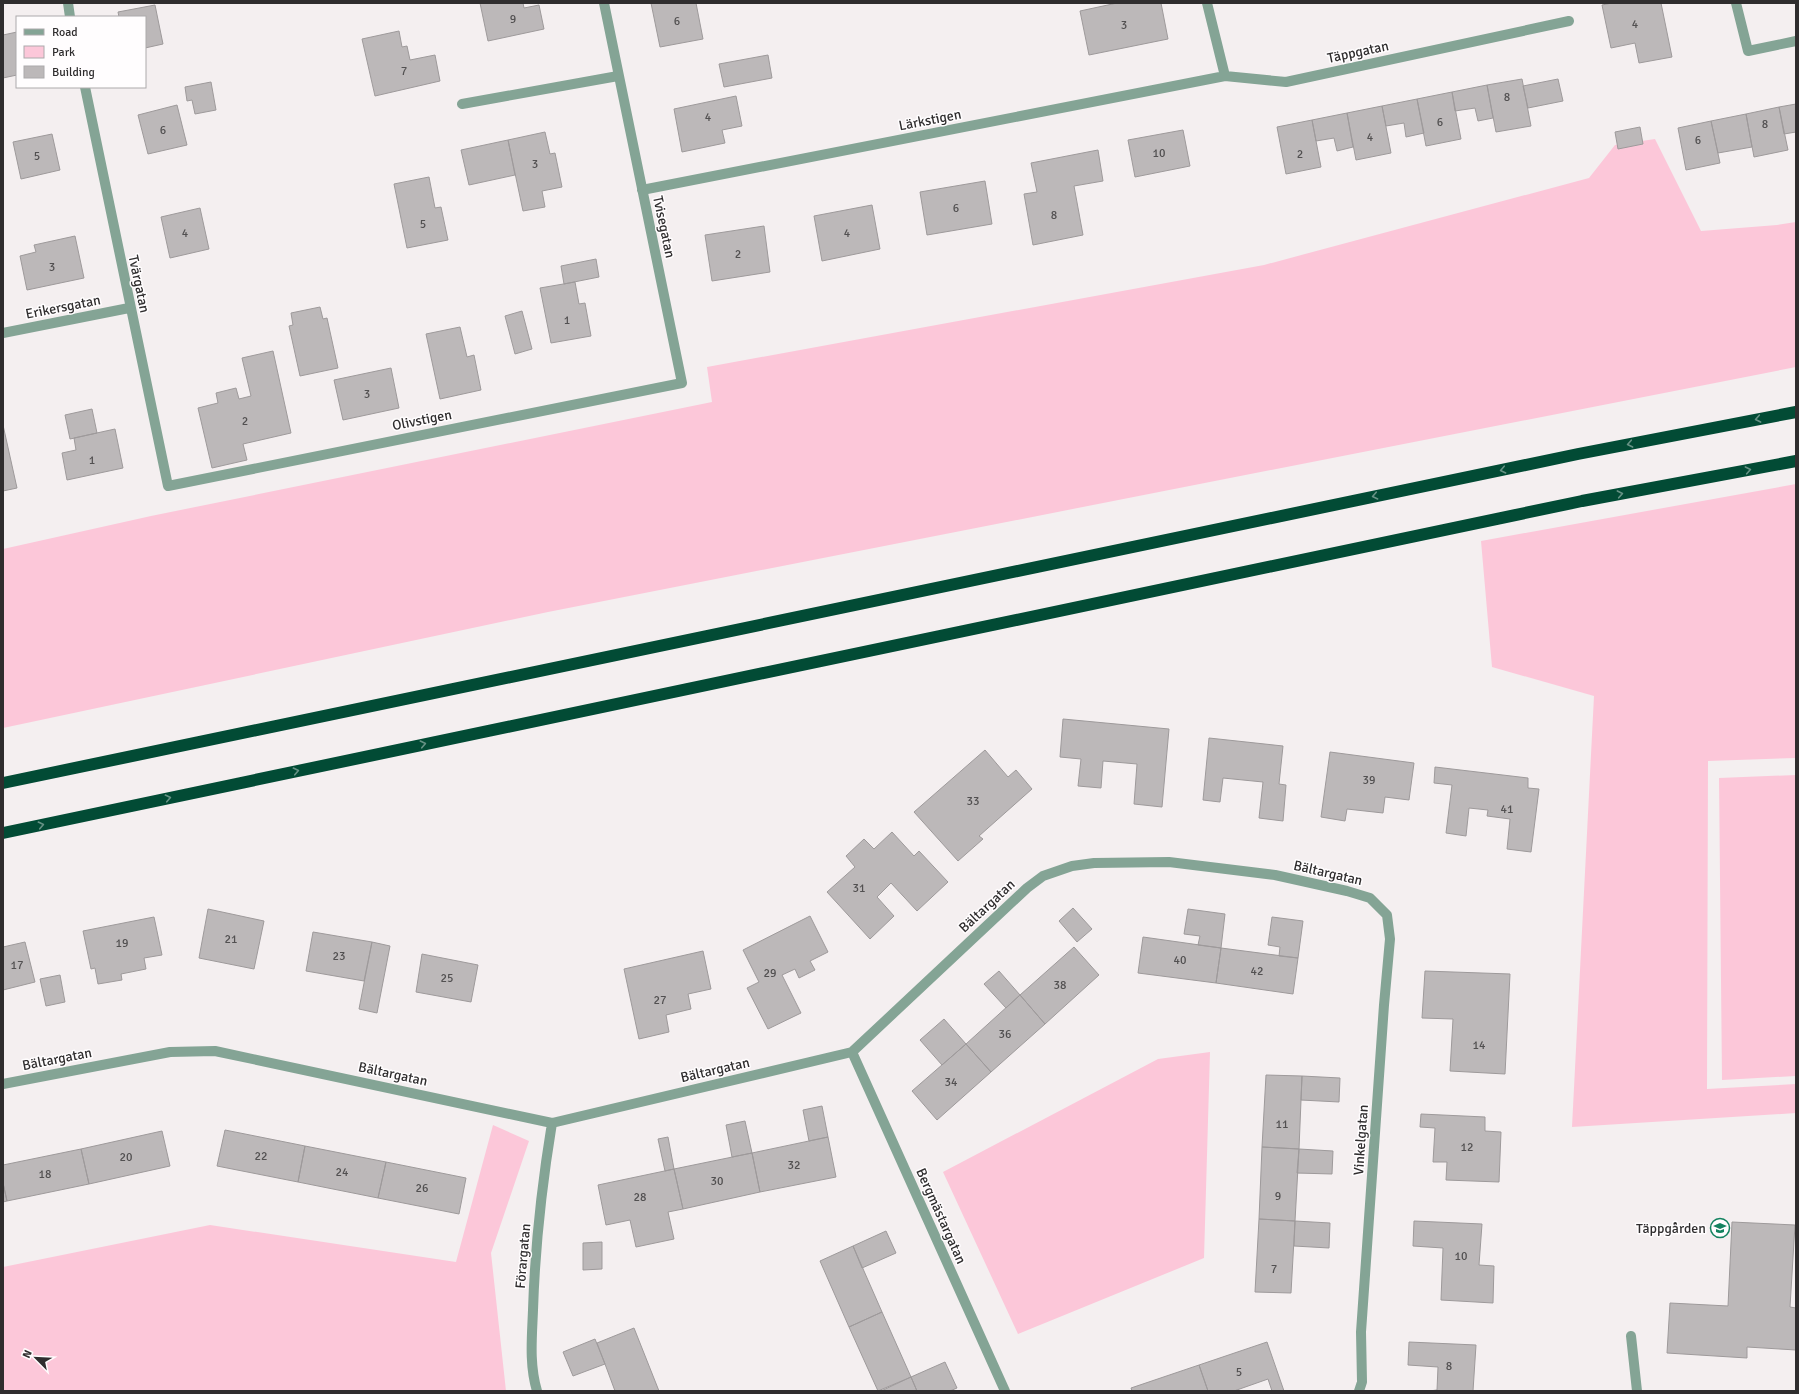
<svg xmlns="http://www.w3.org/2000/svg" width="1799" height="1394" font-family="Signika,sans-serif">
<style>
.green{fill:#fcc7d9}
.building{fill:#bcb8b9;stroke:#9e9a9b}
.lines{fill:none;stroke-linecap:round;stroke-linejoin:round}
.minor{stroke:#84a495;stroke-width:10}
.highway{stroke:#024b35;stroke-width:12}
.oneway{stroke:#679285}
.labels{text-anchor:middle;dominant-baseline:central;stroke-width:3;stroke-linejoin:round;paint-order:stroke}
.number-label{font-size:12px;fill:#525051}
.street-label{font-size:14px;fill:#2f2d2e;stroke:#fffdfe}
.poi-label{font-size:14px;fill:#2f2d2e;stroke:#fffdfe;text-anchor:end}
</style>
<rect width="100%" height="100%" fill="#f4eff0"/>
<path class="green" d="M1655,139L1701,231L1777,225L1796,222V367L548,612L3,728V549L151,516L712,402L707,367L1264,265L1589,178L1615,145Z
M1796,484V758L1708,761L1707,1089L1796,1084V1113L1572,1127L1594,696L1492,667L1481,541Z
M1796,775V1076L1722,1080L1719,778Z
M1210,1052L1204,1258L1018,1334L943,1172L1158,1059Z
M493,1125L529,1141L491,1253L506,1391H3V1267L210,1225L456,1262Z"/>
<path class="building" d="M480,3H523L524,8L539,5L544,29L488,41Z
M651,3H696L703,39L660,47Z
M1117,3H1161L1168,39L1089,55L1080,11Z
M1612,3H1661L1672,57L1639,63L1635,43L1611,48L1602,5Z
M155,5L163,44L145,48V17H119L118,12Z
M399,31L402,47L407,46L410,60L435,55L440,81L375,96L362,39Z
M17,32V75L3,78V35Z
M768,55L772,78L724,87L719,64Z
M1522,79L1531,126L1496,132L1487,85Z
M1558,79L1563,101L1528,108L1523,86Z
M211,82L216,110L195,114L192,100L187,101L185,87Z
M1487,85L1493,118L1478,121L1475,108L1455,111L1452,92Z
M1452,92L1461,139L1426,146L1417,99Z
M736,96L742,126L722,130L725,143L682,152L674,109Z
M1417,99L1424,133L1406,137L1404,123L1386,126L1382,106Z
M1796,104V132L1784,134L1779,107Z
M177,105L187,145L148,154L138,115Z
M1382,106L1391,153L1356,160L1347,113Z
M1779,107L1788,150L1754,157L1746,114Z
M1347,113L1353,147L1337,151L1334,138L1316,141L1312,120Z
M1746,114L1752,147L1718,153L1711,121Z
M1312,120L1321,167L1286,174L1277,127Z
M1711,121L1720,163L1686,170L1678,128Z
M1640,127L1643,144L1618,149L1615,132Z
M1183,130L1190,166L1135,177L1128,140Z
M545,132L550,154L555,153L562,187L542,191L545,207L523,211L508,140Z
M52,134L60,170L21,179L13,142Z
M508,140L515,175L469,185L461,150Z
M1098,150L1103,181L1074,186L1083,235L1033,245L1024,194L1037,192L1031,163Z
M429,177L435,208L441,207L448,240L407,248L394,184Z
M985,181L992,224L927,235L920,192Z
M872,205L880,249L822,261L814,216Z
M200,208L209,249L170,258L161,217Z
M764,226L770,272L712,281L705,235Z
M75,236L84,278L27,290L20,256L36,252L34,245Z
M596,259L599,277L564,284L561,266Z
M575,282L579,304L585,303L591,336L551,343L540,288Z
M320,307L323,319L327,318L338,368L300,376L289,326L293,325L291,313Z
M522,311L532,349L515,354L505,316Z
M460,327L467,357L474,355L481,390L440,399L426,334Z
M273,351L291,433L243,444L247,460L212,468L198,408L218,403L216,393L236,388L239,399L251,396L242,358Z
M391,368L399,408L343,420L334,380Z
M92,409L97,433L70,439L65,415Z
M3,425L17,488L3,491Z
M115,429L123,468L67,480L62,453L76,450L74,438Z
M1063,719L1169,729L1162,807L1134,804L1137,764L1103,761L1101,788L1078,786L1081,759L1060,757Z
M1209,738L1283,746L1279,784L1286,785L1283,821L1259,818L1263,782L1223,778L1220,802L1203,800Z
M985,750L1008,777L1016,770L1032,789L979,836L983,839L958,861L914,812Z
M1330,752L1414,763L1409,800L1385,797L1383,813L1347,809L1345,821L1321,817Z
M1435,767L1528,778V788L1539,789L1531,852L1507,849L1510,819L1487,816L1488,810L1469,808L1466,836L1446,833L1452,785L1434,783Z
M892,832L914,856L919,851L948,882L917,911L891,883L877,897L894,916L870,939L827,892L855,867L846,856L864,839L874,849Z
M1073,908L1092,929L1077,942L1059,921Z
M208,909L264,921L254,969L199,958Z
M1188,909L1225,914L1221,948L1198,945L1200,936L1184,934Z
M810,916L828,952L810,961L815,970L799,978L795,969L782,975L801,1013L768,1029L747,988L759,982L743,950Z
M154,917L162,955L144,958L146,969L121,974L122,980L98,984L95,968L91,969L83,931Z
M1272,917L1303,921L1298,958L1279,956L1280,947L1268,945Z
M313,932L372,942L364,981L306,971Z
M1143,937L1221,948L1216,983L1138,973Z
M25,942L35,982L3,990V947Z
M372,942L390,946L377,1013L359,1009Z
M1074,947L1099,975L1045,1024L1020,995Z
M1221,948L1298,958L1293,994L1216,983Z
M703,951L711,989L688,994L691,1009L666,1015L669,1032L639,1039L624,969Z
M422,954L478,965L471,1002L416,992Z
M999,971L1020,995L1006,1008L984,984Z
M1425,971L1510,974L1505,1074L1450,1071L1453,1019L1422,1018Z
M60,975L65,1002L46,1006L40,979Z
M1020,995L1045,1024L991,1072L966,1044Z
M944,1019L966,1044L942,1065L920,1040Z
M966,1044L991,1072L937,1120L912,1091Z
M1266,1075L1302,1076L1299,1149L1262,1147Z
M1302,1076L1340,1078L1339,1102L1301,1100Z
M822,1106L828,1137L809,1141L803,1110Z
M1421,1114L1485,1117V1131L1501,1132L1499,1182L1446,1180L1447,1162H1433L1435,1128L1420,1127Z
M745,1121L752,1153L732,1157L726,1125Z
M225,1130L305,1146L298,1182L217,1166Z
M162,1131L170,1166L89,1184L81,1149Z
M668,1137L674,1169L665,1171L658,1139Z
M828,1137L836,1177L760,1192L752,1153Z
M305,1146L386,1162L378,1198L298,1182Z
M1262,1147L1299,1149L1295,1221L1259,1219Z
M81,1149L89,1184L7,1201L3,1183V1165Z
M1299,1149L1333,1151L1332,1174L1297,1173Z
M752,1153L760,1192L683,1209L674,1169Z
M386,1162L466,1178L459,1214L378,1198Z
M674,1169L683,1209L668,1212L674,1239L636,1247L630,1220L606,1225L598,1185Z
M3,1183L7,1201L3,1202Z
M1259,1219L1295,1221L1291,1293L1255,1292Z
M1295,1221L1330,1223L1329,1248L1294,1246Z
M1414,1221L1482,1224L1479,1265L1494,1266L1493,1303L1441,1300L1443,1248L1413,1246Z
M1732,1222L1795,1225L1790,1307L1796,1308V1350L1747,1347V1358L1667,1353L1670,1303L1728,1306Z
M886,1231L896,1253L862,1268L853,1246Z
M602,1242V1269L583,1270V1243Z
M853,1246L882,1312L849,1327L820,1261Z
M882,1312L911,1377L878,1391L849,1327Z
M634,1328L659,1391H615L605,1364L597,1343Z
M595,1339L605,1364L573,1376L563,1352Z
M1267,1342L1284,1391H1272L1268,1379L1234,1391H1208L1199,1365Z
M1409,1342L1476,1345L1473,1391H1429L1437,1390L1438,1367L1408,1365Z
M945,1362L957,1388L950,1391H917L911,1377Z
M1199,1365L1208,1391H1132L1131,1388Z
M911,1377L917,1391H881Z"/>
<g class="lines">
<path class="minor" d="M68,3L70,17
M1207,3L1225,76
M1736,3L1748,51L1796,41
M85,87L168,486L682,383L604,3
M462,104L618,76
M642,190L1225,76L1286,82L1569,21
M3,333L129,308
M852,1052L1005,1391
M3,1084L170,1052L215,1051L552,1123L852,1052L1027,888L1043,876L1072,866L1094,863L1169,862L1275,875L1347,891L1370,898L1387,915L1390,939L1384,1005L1361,1332L1362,1382L1359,1391
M1631,1336L1637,1391
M537,1391C529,1364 532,1337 533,1310C535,1247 542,1184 552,1123"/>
<path class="highway" d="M3,783L1578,454L1796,412
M3,833L1582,501L1796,461"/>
</g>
<defs><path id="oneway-chevron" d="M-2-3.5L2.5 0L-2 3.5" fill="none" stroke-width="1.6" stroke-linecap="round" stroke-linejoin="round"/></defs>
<g class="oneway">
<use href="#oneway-chevron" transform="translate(1758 419) rotate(169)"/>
<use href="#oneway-chevron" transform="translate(1630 444) rotate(169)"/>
<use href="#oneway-chevron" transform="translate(1503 470) rotate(168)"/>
<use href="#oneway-chevron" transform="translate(1748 470) rotate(-11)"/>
<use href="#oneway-chevron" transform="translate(1620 494) rotate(-11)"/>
<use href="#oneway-chevron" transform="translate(1375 496) rotate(168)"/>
<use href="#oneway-chevron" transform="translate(423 744) rotate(-12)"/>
<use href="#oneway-chevron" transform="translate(296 771) rotate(-12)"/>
<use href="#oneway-chevron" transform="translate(168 798) rotate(-12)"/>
<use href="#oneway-chevron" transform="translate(41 825) rotate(-12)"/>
</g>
<defs>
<g id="school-ring" transform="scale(1)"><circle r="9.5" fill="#fffdfe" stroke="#13825f" stroke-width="1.5"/><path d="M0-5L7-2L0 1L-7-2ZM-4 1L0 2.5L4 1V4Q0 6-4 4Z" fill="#13825f"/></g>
</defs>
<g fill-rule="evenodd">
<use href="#school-ring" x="1720" y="1228"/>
</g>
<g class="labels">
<g class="number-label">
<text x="513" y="19">9</text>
<text x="677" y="21">6</text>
<text x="1635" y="24">4</text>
<text x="1124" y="25">3</text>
<text x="404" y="71">7</text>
<text x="1507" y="97">8</text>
<text x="708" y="117">4</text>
<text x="1440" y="122">6</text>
<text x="1765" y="124">8</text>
<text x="163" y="130">6</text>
<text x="1370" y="137">4</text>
<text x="1698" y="140">6</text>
<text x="1159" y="153">10</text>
<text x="1300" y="154">2</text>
<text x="37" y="156">5</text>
<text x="535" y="164">3</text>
<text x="956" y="208">6</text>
<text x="1054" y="215">8</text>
<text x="423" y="224">5</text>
<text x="185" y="233">4</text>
<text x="847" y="233">4</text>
<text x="738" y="254">2</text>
<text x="52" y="267">3</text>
<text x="567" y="320">1</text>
<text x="367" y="394">3</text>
<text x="245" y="421">2</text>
<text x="92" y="460">1</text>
<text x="1369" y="780">39</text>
<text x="973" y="801">33</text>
<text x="1507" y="809">41</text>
<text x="859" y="888">31</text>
<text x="231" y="939">21</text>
<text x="122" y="943">19</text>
<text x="339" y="956">23</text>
<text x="1180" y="960">40</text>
<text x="17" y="965">17</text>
<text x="1257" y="971">42</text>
<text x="770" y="973">29</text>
<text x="447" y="978">25</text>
<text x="1060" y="985">38</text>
<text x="660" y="1000">27</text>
<text x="1005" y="1034">36</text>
<text x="1479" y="1045">14</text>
<text x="951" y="1082">34</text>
<text x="1282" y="1124">11</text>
<text x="1467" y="1147">12</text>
<text x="261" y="1156">22</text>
<text x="126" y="1157">20</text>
<text x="794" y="1165">32</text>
<text x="342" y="1172">24</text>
<text x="45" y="1174">18</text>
<text x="717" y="1181">30</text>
<text x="422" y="1188">26</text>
<text x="1278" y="1196">9</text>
<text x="640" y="1197">28</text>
<text x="1461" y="1256">10</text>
<text x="1274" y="1269">7</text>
<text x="1449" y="1366">8</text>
<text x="1239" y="1372">5</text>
</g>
<g class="street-label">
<text transform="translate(1358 52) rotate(-12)">Täppgatan</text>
<text transform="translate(930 120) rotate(-11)">Lärkstigen</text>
<text transform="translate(664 227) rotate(78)">Tvisegatan</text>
<text transform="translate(139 284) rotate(78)">Tvärgatan</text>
<text transform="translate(63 307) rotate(-11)">Erikersgatan</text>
<text transform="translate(422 420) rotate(-11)">Olivstigen</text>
<text transform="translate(1328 873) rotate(13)">Bältargatan</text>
<text transform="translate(987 906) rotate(-43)">Bältargatan</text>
<text transform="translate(57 1059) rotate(-11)">Bältargatan</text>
<text transform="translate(715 1070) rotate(-13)">Bältargatan</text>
<text transform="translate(393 1074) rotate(12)">Bältargatan</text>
<text transform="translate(1361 1140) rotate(-86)">Vinkelgatan</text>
<text transform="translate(941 1216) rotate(66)">Bergmästargatan</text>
<text transform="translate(523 1256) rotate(-85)">Förargatan</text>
</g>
<g class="poi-label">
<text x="1706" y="1228">Täppgården</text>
</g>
</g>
<rect width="1799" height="1394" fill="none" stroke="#2f2d2e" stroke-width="8"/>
<rect x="16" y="16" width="130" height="72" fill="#fffdfe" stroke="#acaaab"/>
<rect x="24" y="29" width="20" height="6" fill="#84a495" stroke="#acaaab"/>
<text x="52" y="36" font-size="12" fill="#2f2d2e">Road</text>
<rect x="24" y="46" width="20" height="12" fill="#fcc7d9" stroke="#acaaab"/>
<text x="52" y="56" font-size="12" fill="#2f2d2e">Park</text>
<rect x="24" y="66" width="20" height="12" fill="#bcb8b9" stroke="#acaaab"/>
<text x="52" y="76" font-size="12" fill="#2f2d2e">Building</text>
<g transform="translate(36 1358) rotate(294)" stroke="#fffdfe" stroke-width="3" paint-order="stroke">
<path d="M0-3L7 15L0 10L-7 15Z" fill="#2f2d2e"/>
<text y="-6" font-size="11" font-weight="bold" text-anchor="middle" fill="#2f2d2e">N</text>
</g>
</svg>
